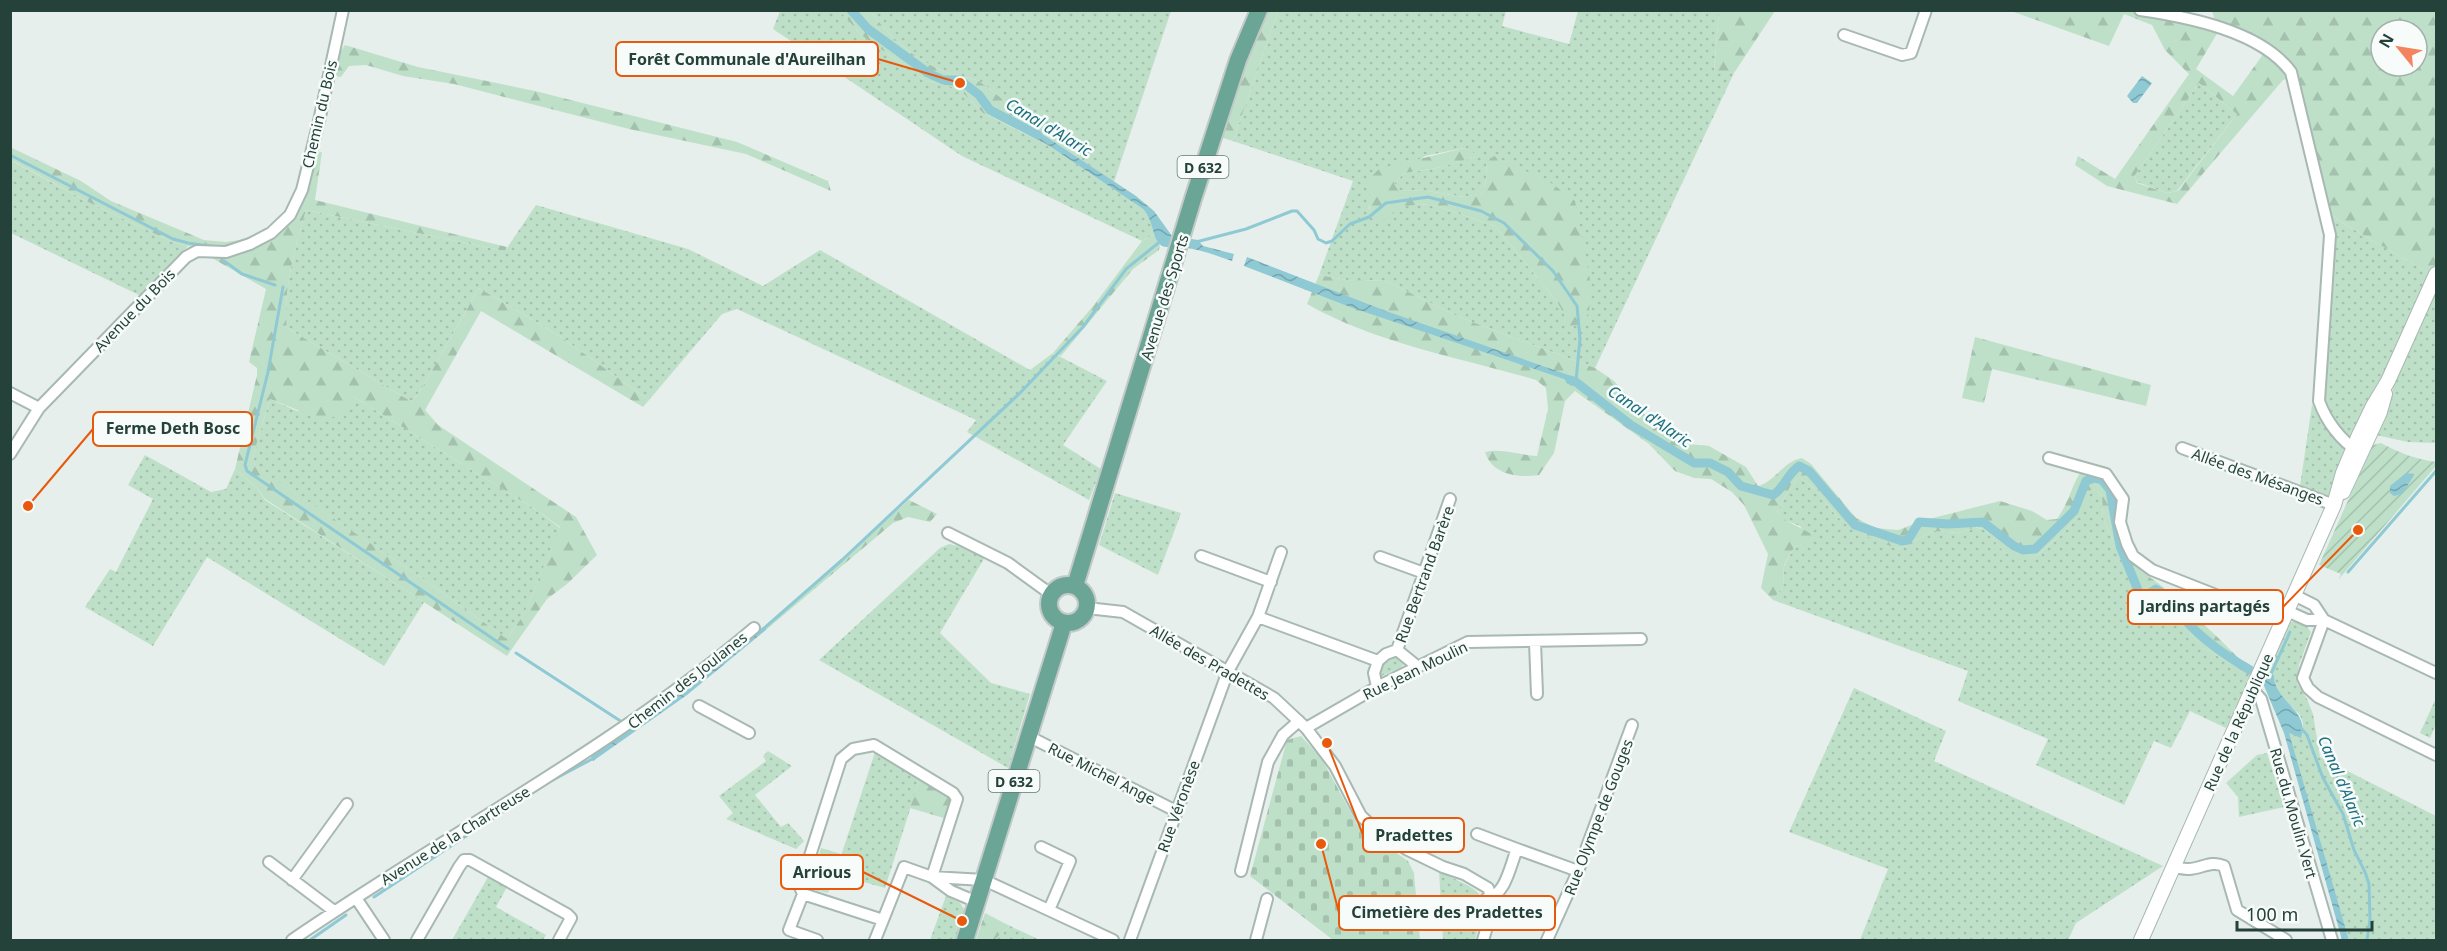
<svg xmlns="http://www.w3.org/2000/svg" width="2447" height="951" font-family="'Noto Sans',sans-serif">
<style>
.grass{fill:url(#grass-dots);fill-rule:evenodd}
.forest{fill:url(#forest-firs);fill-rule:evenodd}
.cemetery{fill:url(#cemetery-stones)}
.garden{fill:url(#garden-furrows)}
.water{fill:url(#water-waves)}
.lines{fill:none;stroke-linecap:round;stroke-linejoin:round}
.stream{stroke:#8ec9d4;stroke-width:3}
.canal{stroke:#8ec9d4;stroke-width:9}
.minor-casing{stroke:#a8b8b2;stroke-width:14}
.tertiary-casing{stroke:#a8b8b2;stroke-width:16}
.primary-casing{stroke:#c2cac8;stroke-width:20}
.minor{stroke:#fff;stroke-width:10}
.tertiary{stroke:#fff;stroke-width:14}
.primary{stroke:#6aa596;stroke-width:16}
.labels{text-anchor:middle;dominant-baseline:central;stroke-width:5;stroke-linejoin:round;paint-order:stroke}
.shield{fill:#f7fbf9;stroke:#637a73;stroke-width:1.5}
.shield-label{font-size:14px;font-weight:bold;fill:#24423a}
.street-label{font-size:15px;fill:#24423a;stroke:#f7fbf9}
.water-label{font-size:16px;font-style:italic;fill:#1c6f80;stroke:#f7fbf9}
.leader{fill:none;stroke:#e8590c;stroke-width:2}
.callout-dot{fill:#e8590c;stroke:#f7fbf9;stroke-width:2}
.callout{fill:#f7fbf9;stroke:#e8590c;stroke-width:2}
.callout-label{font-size:16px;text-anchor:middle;font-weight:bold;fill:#24423a}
</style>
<defs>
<pattern id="grass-dots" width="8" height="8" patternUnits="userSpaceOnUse" patternTransform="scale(1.5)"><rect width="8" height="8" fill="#bfe0c8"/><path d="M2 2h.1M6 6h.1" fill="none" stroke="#a4c1ad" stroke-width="1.8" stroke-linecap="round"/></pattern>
<pattern id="forest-firs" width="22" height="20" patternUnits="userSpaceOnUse" patternTransform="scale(1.5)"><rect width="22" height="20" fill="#bfe0c8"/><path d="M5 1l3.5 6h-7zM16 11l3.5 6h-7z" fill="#a4c1ad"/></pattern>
<pattern id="cemetery-stones" width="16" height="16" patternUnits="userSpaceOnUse" patternTransform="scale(1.5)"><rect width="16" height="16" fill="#bfe0c8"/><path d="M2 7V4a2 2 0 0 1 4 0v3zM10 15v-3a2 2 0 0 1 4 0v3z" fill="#a4c1ad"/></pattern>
<pattern id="garden-furrows" width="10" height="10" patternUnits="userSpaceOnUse" patternTransform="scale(1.5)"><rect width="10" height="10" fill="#bfe0c8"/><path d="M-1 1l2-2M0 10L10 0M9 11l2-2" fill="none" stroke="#a4c1ad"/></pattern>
<pattern id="water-waves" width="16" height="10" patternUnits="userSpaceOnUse" patternTransform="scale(1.5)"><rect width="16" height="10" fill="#8ec9d4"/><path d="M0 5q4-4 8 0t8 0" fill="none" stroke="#74a5ad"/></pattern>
</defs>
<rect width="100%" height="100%" fill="#e6efeb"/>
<path class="grass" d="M780,11H840L861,35L926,81L950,86L961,91L983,113L1048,145L1143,209L1151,218L1155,233L1142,241L962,156L773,29Z
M870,11H1171L1114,182L1080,159V149C1059,133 1036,121 1014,107C1000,99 990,87 976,80C967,77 957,76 949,73C918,63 889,36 870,11Z
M1278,11H1506L1502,26L1569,44L1578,11H1719L1714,70L1734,73L1595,368L1459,317L1386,281L1347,280L1319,275L1353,181L1233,141ZM1464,148L1479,156L1437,168L1404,173L1394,184L1398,190L1428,191L1464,197L1483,193L1487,175L1486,163L1570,326L1558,303L1495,226L1436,206L1420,204L1369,209L1372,194L1425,156Z
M2199,83L2237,114L2177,191L2167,193L2137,182L2135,175Z
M10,160L90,203L170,241L188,246L141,296L11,233Z
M536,205L688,249L763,286L820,250L1030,370L1053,353L1107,381L1063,445L1101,469L1089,500L967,432L976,420L737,309L722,314L649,400L561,337L479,288L422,388L412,402L287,328C282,293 296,244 306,210L505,251Z
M2328,211L2341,222L2430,274L2354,441C2340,432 2326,414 2323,398Z
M2436,286V443L2408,442L2376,435L2391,400L2394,381Z
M354,397L538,511L560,528L524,614L507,639L419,576L266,474L255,464L253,456L270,399L297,411Z
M2312,405L2346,453L2330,496L2300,486Z
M145,455L211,492L226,489L235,469L257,488L265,500L424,602L384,666L207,557L153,646L85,607L110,569L116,572L153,499L128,485Z
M1799,477C1817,487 1825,505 1839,518C1856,533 1879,540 1899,549L1933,531L1958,533L1975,527L1985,530L2005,553L2034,558C2056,539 2083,520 2090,491L2096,489L2102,496L2103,518L2136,594L2142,600L2166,604L2203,648L2252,675L2226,728L2190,711L2171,748L2154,741L2124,805L2036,765L2048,739L1958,701L1968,671L1773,600L1783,586L1784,566L1795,546L1811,542L1800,526L1782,519L1777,512L1791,485Z
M1115,493L1181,513L1158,575L1099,545Z
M949,544L972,549L985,557L940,633L991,683L1030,694L1008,768L819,660L940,548Z
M2288,622H2303L2311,632L2299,665L2297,683L2307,699L2313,714L2320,757L2436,816V940H2349L2288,732L2302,736L2303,723L2300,715L2276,690L2274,679L2266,673Z
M1396,655L1407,661L1400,668L1379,677V665L1383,658Z
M1854,688L1946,731L1934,761L2163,866L2076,923L2068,940H1860L1888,869L1789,832Z
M2436,698V724L2430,738L2420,733Z
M768,751L792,766L755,795L781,827L788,823L804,841L796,849L726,819L733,813L719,796L766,761L763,756Z
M875,752L920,778L885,888L835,874Z
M2267,753L2284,807L2239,817L2238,797L2226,783L2257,755Z
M1439,871C1485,895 1489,887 1475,940H1443Z
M488,877L507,887L496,907L546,935L543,940H452Z
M946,896L960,903L966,912L956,940H930Z
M1010,926L1040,940H994Z"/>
<path class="forest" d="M840,11H870C889,36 918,63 949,73C957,76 967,77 976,80C990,87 1000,99 1014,107C1036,121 1059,133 1081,149L1080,159L1030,126L1027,134L983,113L961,91L950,86L926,81L861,35Z
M1266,11H1278L1233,141L1220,137Z
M1719,11H1775L1734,73L1714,71Z
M2011,11H2170L2215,21L2212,11H2436V264L2430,274L2341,222L2328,211L2298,76L2283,80L2177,204L2107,186L2075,165L2078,156L2115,179L2189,74L2165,50L2152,25L2124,14L2109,46ZM2219,30L2264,53L2233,96L2196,69ZM2381,30H2417V66H2381ZM2199,83L2237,114L2178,191L2167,193L2137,183L2135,175Z
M345,45L418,67L535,91L737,142L828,181L831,191L746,154L629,129L454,84L403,76L366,65L349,66L341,77L335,76L340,52Z
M10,147L81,181L111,201L204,240L226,242L240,240L265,231L279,218L292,201L304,198L316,153L322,152L315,200L507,247L505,251L306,210C296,244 282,293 287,328L412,402L422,388L479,288L561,337L649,400L643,407L481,311L425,410L438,425L576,517L597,555L567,584L547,599L507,656L265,499L257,488L235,469L257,375V368L249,362L266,289L212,258L209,249L188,246L170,241L90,203L11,160ZM354,397L538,511L560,527L524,614L507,639L419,576L267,474L255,464L253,456L270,399L325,421L347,410Z
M1464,148L1480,156L1437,168L1404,173L1394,184L1398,190L1428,191L1463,197L1483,193L1487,175L1486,163L1494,156L1551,183L1575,201L1591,285L1589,312L1582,324L1570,326L1558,303L1495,226L1436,206L1420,204L1402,207L1382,221L1371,217C1368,203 1373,196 1367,181L1379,169Z
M1155,233L1160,244L1159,250L1133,269L1061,356L1053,353L1094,305L1142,241Z
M1319,275L1347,280L1386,281L1459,317L1595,368L1614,381L1650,420L1673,438L1688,444L1709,446L1746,467L1758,486C1776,481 1782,462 1802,458L1811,464L1856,518L1876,528L1898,530L1925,520L2000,501L2032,511L2047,520L2057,519C2060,514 2064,509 2066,503C2074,489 2077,462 2100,465C2129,469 2119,531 2127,552C2133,568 2151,577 2163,587C2190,612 2218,636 2243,663L2239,668L2203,648L2166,604L2142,600L2136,594L2103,518L2102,496L2096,489L2090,491L2086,508L2064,532L2034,558L2021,560L2005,553L1985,530L1976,527L1958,533L1933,531L1899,549C1876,541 1853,533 1836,515C1824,502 1815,486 1799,477L1791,485L1777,512C1785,523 1800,526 1811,534V543L1795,546L1784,565L1783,586L1773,600L1761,588L1768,554L1744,505L1732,492L1711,479L1694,478L1675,471L1649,444L1575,391L1565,401L1554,453L1539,475C1518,478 1492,475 1485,452C1503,448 1519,455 1537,456L1548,409L1546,388L1536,380C1458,357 1378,344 1307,304Z
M1975,337L2151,385L2146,406L1992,369L1984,403L1962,398Z
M909,500L937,514L930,522L908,517L893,523L767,629L764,627Z
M920,778L952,799L947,819L910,808Z
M821,848L841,854L828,893L811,889L810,884Z
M985,913L1010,926L994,940H976Z"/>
<path class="cemetery" d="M1301,736L1322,759L1358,826L1408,861L1414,873L1420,940H1333L1250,876L1287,740Z"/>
<path class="garden" d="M2381,443C2399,453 2416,459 2436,462V466L2338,580L2341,574L2319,565L2373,445Z"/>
<path class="water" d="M2142,76L2152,83L2137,103H2133L2127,96Z
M1030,126L1136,196L1154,211L1172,236L1198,240L1203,246L1234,254L1232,261C1215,255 1199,249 1181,247C1174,246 1165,250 1159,243C1152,236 1154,221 1143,209L1048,145L1027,134Z
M1247,257L1386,311L1577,378L1581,384L1576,387L1567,380L1350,307L1244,266Z
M2406,473L2414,474L2413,477L2402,494L2394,496L2390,493V486Z
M763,627L767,629L687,695L593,761L591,757L686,690Z
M2266,673L2274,675C2273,701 2311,710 2301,738L2289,733L2349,940H2342L2284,733L2262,681Z"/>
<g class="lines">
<path class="stream" d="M10,155L173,239L188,243L217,247
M1196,242L1246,229L1292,211H1297L1314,230L1318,239L1326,243L1332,241L1350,224L1369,217L1386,203L1428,197L1481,211L1504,223L1553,271L1577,306L1580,339L1576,381
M223,260L242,274L275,285
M283,287L268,372L245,465L247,471L508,649
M2348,572L2436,471
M762,630L842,560L1020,393L1083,327L1126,269L1162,240
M516,653L622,722
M2270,676L2290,632
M2300,727L2307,735L2323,778L2343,814L2354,850L2365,872L2369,884L2370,919L2367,940
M547,783L594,758
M374,897L519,801
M310,940L346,915"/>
<path class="canal" d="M851,10L868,29L928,73L943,80H960L979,95L990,110L1038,135
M1570,380L1576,382L1631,425L1694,463H1710L1728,472L1741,486L1773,495C1783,490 1787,474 1799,466L1809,471L1855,525L1902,541L1908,540L1919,522L1948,524L1983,522L2014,546L2023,550L2035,549L2074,511L2086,481L2094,478L2102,480L2110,490L2120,546L2140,595L2145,596L2156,589C2174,600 2173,606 2185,620C2204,641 2226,656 2250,670"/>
<g class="minor-casing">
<path id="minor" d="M2140,10C2188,17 2261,31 2291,72L2330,235L2319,401C2326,421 2341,441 2359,452
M1844,35L1902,55L1911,53L1926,10
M10,393L39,408
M2182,448L2334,505
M10,454L39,408L186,257L197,251L226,252L250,244L271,233L290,215L302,190L319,121L343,10
M2049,458L2106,474L2123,499L2120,522L2127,544L2133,556L2152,570L2282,621
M948,533L1008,563L1052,595
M1201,556L1271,582
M1380,557L1424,573
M2294,595L2314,605L2324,620
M1087,608L1123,612L1274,698L1306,728L1335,766L1361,816L1375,829L1408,850L1443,867L1464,874L1488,888L1494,904L1483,940
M2287,611L2307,620H2324L2436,673
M1258,617L1378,661L1374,673L1377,687
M2324,620L2303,678L2308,688L2318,697L2436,755
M1535,642L1537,694
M1397,650L1418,667
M1378,661L1386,654L1397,650L1450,499
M2252,689L2261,699L2332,940
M699,706L749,733
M1306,728L1377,687L1468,642L1641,639
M1028,736L1176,811
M1477,834L1517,849
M1041,847L1070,861L1049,910
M269,862L334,911
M2174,866C2195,876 2207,858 2224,866L2237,910L2286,940
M1241,871L1268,762L1283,735L1299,721
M932,877L957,799L953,793L874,745L853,749L841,759L800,887L803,894L883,920L904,867L932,877L984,880L1113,940
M932,877L951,891L977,902
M292,880L347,804
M803,894L789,930L817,940
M356,898L384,940
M1486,899C1506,895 1510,866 1517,849L1578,871
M292,940C445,835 612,749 754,628
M417,940L459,867L464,860H470L567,914L571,918L559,940
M875,940L883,920
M1130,940L1228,671L1258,617L1281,552
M1256,940L1267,899
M1547,940L1578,871L1632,725"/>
</g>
<g class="tertiary-casing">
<path id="tertiary" d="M2343,492L2380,412L2385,394
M2141,940L2334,505L2343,473L2359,435L2373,406L2388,381L2436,274"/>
</g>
<g class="primary-casing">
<path id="primary" d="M1049 604a19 19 0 1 1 38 0a19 19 0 1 1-38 0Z
M1075,586L1193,199L1238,60L1259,10
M965,940L1064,623"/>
</g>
<use href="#minor" class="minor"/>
<use href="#tertiary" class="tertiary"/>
<use href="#primary" class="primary"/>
</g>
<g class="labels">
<g class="shield">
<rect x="1177.5" y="156" width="51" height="22" rx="4.5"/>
<rect x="988.5" y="770" width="51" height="22" rx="4.5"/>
</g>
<g class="shield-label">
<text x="1203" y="167">D 632</text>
<text x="1014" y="781">D 632</text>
</g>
<g class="street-label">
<text transform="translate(319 114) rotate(-77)">Chemin du Bois</text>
<text transform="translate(1164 297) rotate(-73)">Avenue des Sports</text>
<text transform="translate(134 310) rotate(-46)">Avenue du Bois</text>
<text transform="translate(2258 476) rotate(20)">Allée des Mésanges</text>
<text transform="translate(1424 574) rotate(-70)">Rue Bertrand Barère</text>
<text transform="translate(1210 662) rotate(30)">Allée des Pradettes</text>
<text transform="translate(1415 670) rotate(-26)">Rue Jean Moulin</text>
<text transform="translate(687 680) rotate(-38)">Chemin des Joulanes</text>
<text transform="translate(2238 722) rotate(-66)">Rue de la République</text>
<text transform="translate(1102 773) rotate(27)">Rue Michel Ange</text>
<text transform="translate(1178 806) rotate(-70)">Rue Véronèse</text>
<text transform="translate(2294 813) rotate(74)">Rue du Moulin Vert</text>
<text transform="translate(1598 817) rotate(-69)">Rue Olympe de Gouges</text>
<text transform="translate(455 835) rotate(-32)">Avenue de la Chartreuse</text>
</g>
<g class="water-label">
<text transform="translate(1049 127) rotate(31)">Canal d'Alaric</text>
<text transform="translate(1650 416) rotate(34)">Canal d'Alaric</text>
<text transform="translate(2342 781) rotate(67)">Canal d'Alaric</text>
</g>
</g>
<path class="leader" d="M960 83L878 59M28 506L93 429M2358 530L2283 607M1327 743L1363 835M962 921L863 872M1321 844L1339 913"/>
<g class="callout-dot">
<circle cx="960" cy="83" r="6"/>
<circle cx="28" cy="506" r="6"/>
<circle cx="2358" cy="530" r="6"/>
<circle cx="1327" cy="743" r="6"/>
<circle cx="962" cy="921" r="6"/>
<circle cx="1321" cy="844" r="6"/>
</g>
<g class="callout">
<rect x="616" y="42" width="262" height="34" rx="6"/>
<rect x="93" y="412" width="159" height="34" rx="6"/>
<rect x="2128" y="590" width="155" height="34" rx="6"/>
<rect x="1363" y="818" width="101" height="34" rx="6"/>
<rect x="781" y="855" width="82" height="34" rx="6"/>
<rect x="1339" y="896" width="216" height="34" rx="6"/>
</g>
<g class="callout-label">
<text x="747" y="65">Forêt Communale d'Aureilhan</text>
<text x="173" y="434">Ferme Deth Bosc</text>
<text x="2205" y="612">Jardins partagés</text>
<text x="1414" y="841">Pradettes</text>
<text x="822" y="878">Arrious</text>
<text x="1447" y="918">Cimetière des Pradettes</text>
</g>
<rect width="2447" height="951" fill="none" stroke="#24423a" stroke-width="24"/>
<g transform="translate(2399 48) rotate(300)"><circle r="28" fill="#f7fbf9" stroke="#a3b1ad" stroke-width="1.5"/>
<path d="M0-4.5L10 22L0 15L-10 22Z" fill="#f4845f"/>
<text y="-9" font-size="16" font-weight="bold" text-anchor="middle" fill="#24423a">N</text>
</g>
<path d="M2237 921v9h135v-9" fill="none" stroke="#24423a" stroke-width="3"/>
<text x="2246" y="921" font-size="18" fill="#24423a" stroke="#f7fbf9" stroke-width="4.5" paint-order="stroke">100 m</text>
</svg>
